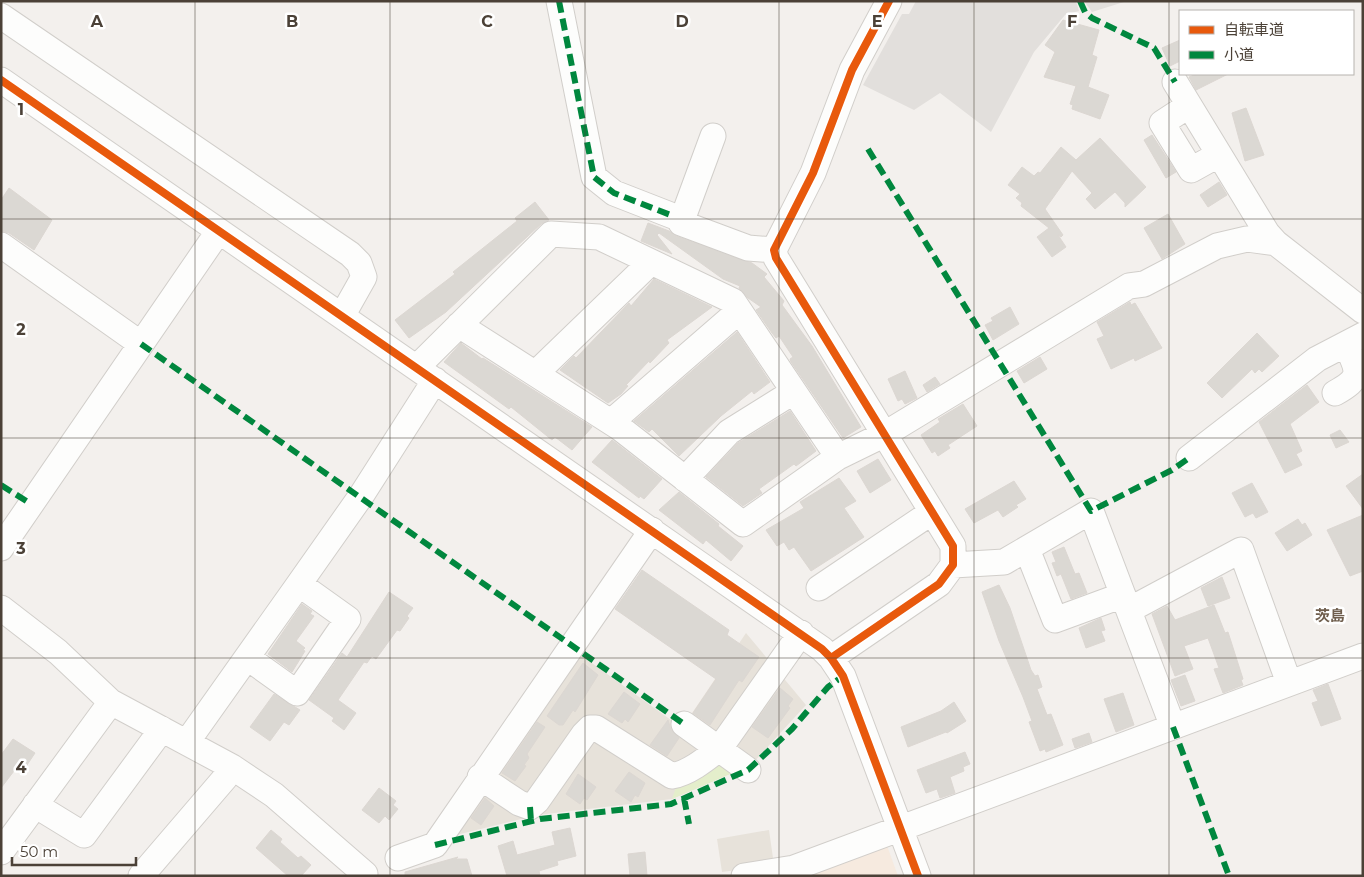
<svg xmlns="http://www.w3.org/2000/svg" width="1364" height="877" font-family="Montserrat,'Noto Sans JP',sans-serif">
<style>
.residential{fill:#e7e2da}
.commercial{fill:#f6eadf}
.green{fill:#e4eecb}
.parking{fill:#e2dfdc}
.building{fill:#dbd8d3;stroke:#dcd7d2}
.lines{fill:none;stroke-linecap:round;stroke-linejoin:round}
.minor-casing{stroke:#d1ceca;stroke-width:27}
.minor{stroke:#fdfdfc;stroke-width:25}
.quiet{stroke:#00873e;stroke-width:6;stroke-dasharray:12 6;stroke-linecap:butt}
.cycleway-casing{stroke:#fff;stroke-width:11}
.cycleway{stroke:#e8590c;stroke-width:8}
.grid{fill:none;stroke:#4b4137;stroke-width:1;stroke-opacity:0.55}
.labels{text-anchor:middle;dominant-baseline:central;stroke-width:5;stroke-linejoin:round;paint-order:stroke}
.quarter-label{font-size:15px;font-weight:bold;fill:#6f5e4d;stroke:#fff}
.grid-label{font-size:16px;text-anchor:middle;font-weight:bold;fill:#4b4137;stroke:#fff;stroke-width:5;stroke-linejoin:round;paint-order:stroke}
</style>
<rect width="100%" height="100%" fill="#f3f0ed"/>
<path class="residential" d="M746,633L806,705L752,764L672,799L538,815L444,838L578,653L682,728Z
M769,830L774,865L722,872L717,839Z"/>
<path class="commercial" d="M885,840L898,876H790Z"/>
<path class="green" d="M717,759L735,772L672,799L676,787Z"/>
<path class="parking" d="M916,1H1076L1079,11L1065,15L1034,52L991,132L940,93L914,110L863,85L902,14H909Z
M1084,1H1127L1092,12Z"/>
<path class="building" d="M1063,20L1099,30L1092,55L1097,57L1088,87L1109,95L1100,119L1072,109L1073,105L1070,104L1076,86L1044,77L1055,52L1045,45Z
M1180,40V61L1170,66L1162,48Z
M1197,74H1228L1196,90L1189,77Z
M1246,108L1264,155L1245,161L1232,113Z
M1152,135L1176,172L1166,178L1144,140Z
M1100,138L1146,187L1125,207V203L1115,192L1095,209L1086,199L1092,193L1072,171L1045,209L1063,235L1061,237L1058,235L1066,247L1052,257L1037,237L1049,228L1021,206L1022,203L1016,198L1020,194L1008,185L1022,167L1034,176L1038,172L1040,173L1061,147L1076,160Z
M1219,182L1227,195L1208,207L1200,195Z
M9,188L52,220L34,250L9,233L1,231V200Z
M535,202L549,220L541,224L446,312L409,338L395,320L455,274L453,272L517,221L515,218Z
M1168,214L1185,244L1162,259L1144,228Z
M648,223L669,231L676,236L752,263L767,274L764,277L784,301L782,305L812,346L861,427L843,438L791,362L790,359L793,357L779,336L776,338L772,333L756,310L761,307L748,298L739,288L740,286L723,279L659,233L657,235L672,254L641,241Z
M654,279L712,307L667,340L669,343L650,363L649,361L626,385L628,386L621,394L608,403L560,370L574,356L576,358L629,303L631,306Z
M1130,302L1131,305L1135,303L1162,348L1135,361L1134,358L1111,369L1097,339L1104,336L1097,322Z
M1010,307L1019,324L993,340L985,325L993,321L991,318Z
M737,332L770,382L754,394L752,391L721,416L679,456L652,429L649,432L634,421Z
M1257,333L1279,356L1262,372L1259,369L1255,373L1252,369L1222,398L1207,383Z
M461,343L482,359L483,358L592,427L572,450L555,437L552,440L511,407L509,409L444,362Z
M1040,357L1047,369L1024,383L1017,371Z
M905,371L917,398L905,404L902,399L898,401L888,379Z
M935,377L940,384L927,392L923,385Z
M1307,385L1319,402L1290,424L1302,451L1296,454L1302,465L1285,473L1259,422Z
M963,404L977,426L948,445L950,448L938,456L935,451L932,453L921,435L940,422L938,419Z
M790,411L816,451L796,466L794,464L759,489L762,493L743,506L706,477L738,443Z
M1340,430L1349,442L1336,448L1330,435Z
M612,440L662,479L644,499L640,496L639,498L592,462Z
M878,459L891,480L870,493L857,471Z
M1363,474V509L1346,486Z
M839,478L856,501L844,508L864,537L811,571L794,547L789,550L784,542L777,546L766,530L804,508L800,502Z
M1014,481L1026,499L1016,505L1018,507L1003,517L998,510L974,523L965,509Z
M1252,483L1268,512L1256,518L1253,513L1245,517L1232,493Z
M679,492L719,524L718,526L743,546L731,561L706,540L703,544L659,510Z
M1363,515V571L1350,576L1327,530Z
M1298,519L1302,525L1305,523L1312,535L1287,551L1275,533Z
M1064,547L1075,574L1079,573L1087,593L1071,599L1061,574L1057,576L1052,563L1056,562L1052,552Z
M642,570L729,630L727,635L759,657L742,682L739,680L710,725L693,713L716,679L615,609Z
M1222,577L1230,598L1208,606L1201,588Z
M999,585L1010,608L1031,670L1035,676L1038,675L1042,687L1037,689L1047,715L1051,714L1063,745L1046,752L1045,749L1040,751L1029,722L1032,721L1023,697L999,641L982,592Z
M389,592L413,608L407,616L409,618L400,631L397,630L376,659L372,656L367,663L364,662L338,700L356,713L344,730L332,721L334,718L309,700L342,653L347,657Z
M302,604L312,611L310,614L314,616L296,641L305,648L303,650L305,651L292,672L268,654Z
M1214,605L1225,633L1228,632L1243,679L1241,680L1243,685L1223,693L1214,669L1219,668L1208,638L1184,646L1193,669L1175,676L1152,614L1167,606L1175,620Z
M1101,618L1105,630L1101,631L1105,641L1086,648L1079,628Z
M583,663L598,675L575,712L573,710L563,725H559L547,716Z
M1185,675L1195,701L1181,706L1171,680Z
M1328,684L1341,719L1321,726L1312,703L1318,701L1313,690Z
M780,688L793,699L788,706L790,708L768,738L752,727Z
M624,692L640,704L628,722L625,719L622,723L608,714Z
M1123,693L1134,725L1116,732L1104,699Z
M274,694L300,710L289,725L284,722L270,741L250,727Z
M954,702L966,721L947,733L946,732L908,747L901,727L941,711Z
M668,720L671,730L679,738L667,756L650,745Z
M537,722L545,727L527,754L529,758L524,765L526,766L515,781L502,773Z
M1089,733L1092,742L1075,748L1072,739Z
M13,739L35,753L25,768L17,767L1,788V755Z
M965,752L970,764L963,767L964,771L950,777L955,793L940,798L937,789L926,793L917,770Z
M629,772L645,783L638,797L635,795L631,802L615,791Z
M578,774L596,787L587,800L584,798L580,804L566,794Z
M379,788L396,801L393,805L398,809L389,820L385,816L379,823L362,810Z
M485,798L494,806L481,825L471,818Z
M570,828L576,856L557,861L558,865L539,871L540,876H507L498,846L513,841L517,855L555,845L552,832Z
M271,830L282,839L280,842L298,858L301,856L311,865L301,876H288L256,848Z
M645,852L647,876H630L628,854Z
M458,857L456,859H467L472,876H405V872Z"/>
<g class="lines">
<g class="minor-casing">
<path id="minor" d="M559,1L594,177L614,193L673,216
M1,16L350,254L359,263L364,277L342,316
M1,80L822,649L831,658L843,676L918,876
M1175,82L1267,233L1276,243
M1188,106L1162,123L1191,170L1218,155
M713,136L681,223L748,248L774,250
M1,245L141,344
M417,367L551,234L599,237L733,301L838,457L743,524L620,428L459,325
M536,373L651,262
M1335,393C1364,377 1358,371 1346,344
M611,422L739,311
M838,457L885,434L1129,286L1144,284L1217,246L1247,239L1276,243L1363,311
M1189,458L1317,359L1363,335
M685,479L729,432L793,392
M1,548L218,232
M1027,549L1055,620L1123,595
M953,565L1004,562L1091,511L1173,727
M299,584L361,496L435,380
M819,588L932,512
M1,608L58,652L111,702L232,767L274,795L365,874
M1129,610L1241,550L1289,683
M831,658L939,584L953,565V546L776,258L774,250L813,173L852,70L889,1
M684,724L748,770
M187,742L299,584L348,619L297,693L248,658
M480,777L519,803L530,807L537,801L584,734L590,728H596L672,776C689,773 706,759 720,748L801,633
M35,805L84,835L162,729
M1,852L111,702
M398,858L435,845L652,530
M141,876L225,778L232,767
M744,876L794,868L1363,656"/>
</g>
<use href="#minor" class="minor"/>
<path class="quiet" d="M559,1L594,177L614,193L673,216
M1080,1L1085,12L1092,18L1154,48L1175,82
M868,149L1091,511L1172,470L1189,458
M141,344L684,724
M1,485L31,504
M1173,727L1229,876
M684,798L689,824
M530,807L531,821
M435,845L540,819L671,804L748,770L792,729L828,687L843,676"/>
<g class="cycleway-casing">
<path id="cycleway" d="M1,80L822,649L831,658L843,676L918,876
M831,658L939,584L953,565V546L776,258L774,250L813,173L852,70L889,1"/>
</g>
<use href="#cycleway" class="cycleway"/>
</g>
<path class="grid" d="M195,1V876M390,1V876M585,1V876M779,1V876M974,1V876M1169,1V876M1,219H1363M1,438H1363M1,658H1363"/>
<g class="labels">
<g class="quarter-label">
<text x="1330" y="615">茨島</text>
</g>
</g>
<g class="grid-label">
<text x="97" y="27">A</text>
<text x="292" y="27">B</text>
<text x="487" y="27">C</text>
<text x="682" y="27">D</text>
<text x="877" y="27">E</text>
<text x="1072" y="27">F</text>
<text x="21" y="115">1</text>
<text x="21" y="335">2</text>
<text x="21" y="554">3</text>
<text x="21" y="773">4</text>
</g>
<rect width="1364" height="877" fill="none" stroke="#4b4137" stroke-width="5"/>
<rect x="1179" y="10" width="175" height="65" fill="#ffffff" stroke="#b7b3af"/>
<rect x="1189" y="26" width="25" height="8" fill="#e8590c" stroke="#b7b3af"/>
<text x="1224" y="35" font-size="15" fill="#4b4137">自転車道</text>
<rect x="1189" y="51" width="25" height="8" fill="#00873e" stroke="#b7b3af"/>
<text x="1224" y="60" font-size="15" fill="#4b4137">小道</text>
<path d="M12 857v8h124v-8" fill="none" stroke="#4b4137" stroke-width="2.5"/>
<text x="20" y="857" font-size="15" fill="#4b4137" stroke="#ffffff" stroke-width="4" paint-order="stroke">50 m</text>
</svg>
